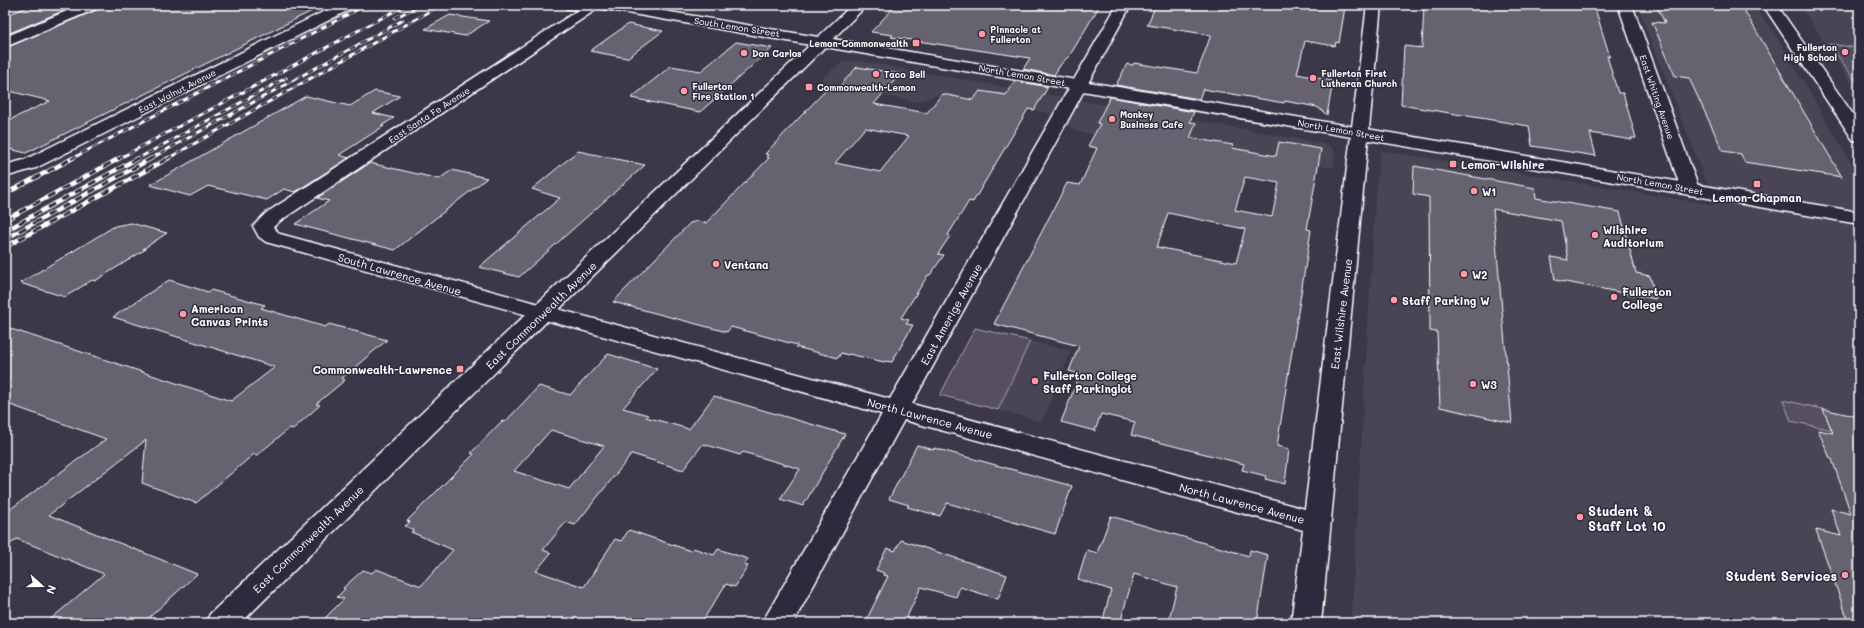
<svg xmlns="http://www.w3.org/2000/svg" width="1864" height="628" font-family="Mali,sans-serif">
<style>
.built{fill:#494455}
.green{fill:#555060;stroke:#aaa8b0}
.building{fill:#666270;stroke:#fff;fill-rule:evenodd}
.lines{fill:none;stroke-linecap:round;stroke-linejoin:round}
.street-casing{stroke:#fff;stroke-width:3}
.secondary-casing{stroke:#fff;stroke-width:3}
.street{fill:#2f2a3d;fill-rule:evenodd}
.secondary{fill:#2f2a3d;fill-rule:evenodd}
.rail-far1-casing{stroke:#fff;stroke-width:3}
.rail-casing{stroke:#fff;stroke-width:4.5}
.rail-far1{stroke:#2f2a3d;stroke-width:2;stroke-dasharray:6;stroke-linecap:butt}
.rail{stroke:#2f2a3d;stroke-width:3;stroke-dasharray:8;stroke-linecap:butt}
.poi-dot{fill:#ff9aa2;stroke:#2f2a3d;stroke-width:1.5}
.labels{text-anchor:middle;dominant-baseline:central;stroke-width:3;stroke-linejoin:round;paint-order:stroke}
.far-street-label{font-size:9px;fill:#fff;stroke:#2f2a3d}
.far-poi-label{font-size:9px;font-weight:bold;fill:#fff;stroke:#2f2a3d;text-anchor:start}
.poi-label{font-size:11px;font-weight:bold;fill:#fff;stroke:#2f2a3d;text-anchor:start}
.street-label{font-size:11px;fill:#fff;stroke:#2f2a3d}
.near-poi-label{font-size:13px;font-weight:bold;fill:#fff;stroke:#2f2a3d;text-anchor:start}
</style>
<rect width="100%" height="100%" fill="#3c3749"/>
<filter id="ink" filterUnits="userSpaceOnUse"><feTurbulence type="fractalNoise" baseFrequency=".025" numOctaves="2"/><feDisplacementMap in="SourceGraphic" scale="8" xChannelSelector="R" yChannelSelector="G"/><feConvolveMatrix kernelMatrix="1 2 1 2 8 2 1 2 1" color-interpolation-filters="sRGB"/></filter>
<g filter="url(#ink)">
<path class="built" d="M1637,5H1753L1774,32L1859,176V623H1351L1375,202L1380,150L1715,205Z
M1804,5H1833L1859,8V95L1800,6Z
M859,61L1322,143L1331,146L1335,152L1333,168L1266,156L1263,165L1078,132L1048,113L941,94L916,102L817,84L835,67L844,62Z
M1030,341L1071,351L1042,422L998,410Z"/>
<path class="green" d="M1829,44L1859,48V85Z
M975,328L1030,341L998,410L940,395Z
M1783,400L1823,409L1832,430L1791,421Z"/>
<path class="building" d="M32,5H77L5,35V16Z
M101,5H324L26,153L5,148V122L50,101L5,90V48L99,9Z
M896,5H1100L1070,55L1061,64L1054,75L1023,69L1030,58L891,37L893,35L871,32Z
M1156,5H1327L1345,7L1339,43L1336,42L1335,46L1305,41L1297,74L1333,81L1327,115L1317,107L1285,101L1284,103L1203,89L1199,99L1116,85L1127,64L1133,65L1134,63L1197,73L1211,35L1147,25Z
M1424,5H1594L1610,57L1607,56L1618,93H1623L1636,138H1631L1632,140L1590,133L1596,156L1532,146L1529,126L1401,105L1404,46L1422,48Z
M1656,5H1741L1842,177L1744,162L1741,154L1723,151L1689,78L1675,76L1652,22L1665,23Z
M450,15L489,21L465,36L425,29Z
M628,24L663,31L627,58L590,51Z
M736,42L772,48L700,112L631,98L671,66L701,71Z
M857,67L900,74L874,104L927,113L942,94L973,100L980,91L1006,95L1015,81L1048,87L1034,110L1028,109L973,202L969,201L948,235L950,236L938,254L944,255L930,275H928L901,318L909,320L906,324L913,325L892,362L885,361L884,362L849,354L848,355L841,353L838,358L796,347L797,345L731,327L727,332L613,302L690,223L698,221L706,223L769,158L767,157L769,155L765,154L799,118L828,88L836,90ZM865,128L909,136L880,172L835,163Z
M375,91L400,96L373,113L394,118L381,126H384L339,155L349,158L295,192L284,189L267,200L208,186L190,196L150,185L306,96L350,106Z
M1110,97L1194,112L1190,122L1196,123L1190,138L1233,145L1232,148L1276,156L1279,142L1321,149L1307,229L1311,230L1277,446L1289,449L1285,484L1265,479L1266,476L1242,470L1244,464L1131,435L1135,422L1101,414L1095,431L1061,422L1080,374L1069,371L1079,346L994,324L1067,183L1080,185L1097,148L1088,146L1100,124L1097,123ZM1245,177L1279,183L1272,217L1235,210ZM1168,213L1245,229L1236,263L1157,247Z
M578,151L645,165L519,277L479,267L560,198L532,189Z
M370,163L439,179L452,170L487,178L395,250L295,224L329,201L317,198Z
M1414,166L1535,188L1536,198L1620,212L1636,273L1650,276L1656,299L1555,280L1551,257L1568,260L1561,221L1493,209L1512,423L1440,407L1437,332L1430,331L1429,197L1413,194Z
M131,223L167,233L143,249H146L95,281L92,280L65,297L20,283L115,226Z
M169,280L208,292L211,290L265,305L261,308L325,327L329,324L387,340L342,378L345,380L316,404L320,405L293,429L290,428L257,455L254,454L196,503L142,483L146,440L49,515L197,574L143,623H46L104,574L17,539L5,548V513L106,439L5,403V327L231,401L275,367L113,317Z
M608,354L657,369L623,408L648,415L646,417L689,429L714,396L845,434L803,506L780,499L800,469L743,452L740,455L703,444L683,470L632,454L575,525L566,522L543,550L551,553L536,571L584,587L615,539L621,541L629,530L691,551L693,548L714,555L718,549L748,559L744,565L748,566L735,587L726,584L701,623H320L344,599L337,597L345,589L343,588L363,570L372,573L376,569L421,586L453,550L411,532L414,530L405,526L410,522L407,521L474,454L471,453L502,421L505,422L539,386L570,395ZM551,430L604,446L569,489L514,471Z
M1823,409L1859,417V623H1849L1816,530L1841,536L1831,509L1851,514L1832,459L1830,458L1818,430L1833,433Z
M917,445L934,450V448L1072,486L1055,534L947,503L940,516L907,507L909,505L889,499Z
M1111,516L1249,556L1250,550L1268,555L1257,623H1168L1177,587L1134,574L1120,623H1102L1111,590L1078,579L1087,550L1097,553Z
M901,540L1007,575L998,599L960,587L956,597L921,587L904,623H865L888,576L883,575L884,573L876,570L887,548L895,551Z"/>
<g class="lines">
<g class="street-casing">
<path id="street" d="M81,5H100L98,8L5,47V37Z
M337,5H355L353,8L36,168L5,177V165L24,160Z
M586,5H603L280,221L273,227L280,234L890,399L1117,5H1131L912,404L1305,509L1367,5H1381L1321,623H1291L1303,530L904,420L793,623H762L882,414L266,242L259,237L253,226L266,213Z
M1618,5H1632L1699,189L1697,193L1690,195L1683,193L1681,189Z"/>
</g>
<g class="secondary-casing">
<path id="secondary" d="M564,5H588L586,8C579,10 573,10 566,8Z
M597,5H629L818,37L852,5H867L833,39L1859,212V224L825,47L241,623H206L210,614L810,45L604,9L599,8Z
M1763,5H1777L1859,123V141L1853,140Z"/>
</g>
<use href="#street" class="street"/>
<use href="#secondary" class="secondary"/>
<g class="rail-far1-casing">
<path id="rail-far1" d="M395,18L419,5
M71,159L366,5
M118,159L406,5
M137,159L286,78
M150,159L403,20
M167,159L441,5"/>
</g>
<g class="rail-casing">
<path id="rail" d="M5,194L73,158
M5,220L120,158
M5,231L138,158
M5,239L152,158
M5,247L169,158"/>
</g>
<use href="#rail-far1" class="rail-far1"/>
<use href="#rail" class="rail"/>
</g>
</g>
<g class="poi-dot">
<circle cx="982" cy="34" r="4"/>
<rect x="912" y="39" width="8" height="8" rx="2"/>
<circle cx="1845" cy="52" r="4"/>
<circle cx="744" cy="53" r="4"/>
<circle cx="876" cy="74" r="4"/>
<circle cx="1313" cy="78" r="4"/>
<rect x="805" y="83" width="8" height="8" rx="2"/>
<circle cx="684" cy="91" r="4"/>
<circle cx="1112" cy="119" r="4"/>
<rect x="1449" y="160" width="8" height="8" rx="2"/>
<rect x="1753" y="180" width="8" height="8" rx="2"/>
<circle cx="1474" cy="191" r="4"/>
<circle cx="1595" cy="235" r="4"/>
<circle cx="716" cy="264" r="4"/>
<circle cx="1464" cy="274" r="4"/>
<circle cx="1614" cy="297" r="4"/>
<circle cx="1394" cy="300" r="4"/>
<circle cx="183" cy="314" r="4"/>
<rect x="456" y="365" width="8" height="8" rx="2"/>
<circle cx="1035" cy="381" r="4"/>
<circle cx="1473" cy="384" r="4"/>
<circle cx="1580" cy="517" r="4"/>
<circle cx="1845" cy="575" r="4"/>
</g>
<g class="labels">
<g class="far-street-label">
<text transform="translate(737 27) rotate(9)">South Lemon Street</text>
<text transform="translate(1022 75) rotate(10)">North Lemon Street</text>
<text transform="translate(177 91) rotate(-27)">East Walnut Avenue</text>
<text transform="translate(1657 97) rotate(71)">East Whiting Avenue</text>
<text transform="translate(429 115) rotate(-33)">East Santa Fe Avenue</text>
<text transform="translate(1341 130) rotate(10)">North Lemon Street</text>
<text transform="translate(1660 184) rotate(10)">North Lemon Street</text>
</g>
<g class="far-poi-label">
<text x="990" y="29">Pinnacle at<tspan x="990" dy="10">Fullerton</tspan></text>
<text x="908" y="43" text-anchor="end">Lemon-Commonwealth</text>
<text x="1837" y="47" text-anchor="end">Fullerton<tspan x="1837" dy="10">High School</tspan></text>
<text x="752" y="53">Don Carlos</text>
<text x="1321" y="73">Fullerton First<tspan x="1321" dy="10">Lutheran Church</tspan></text>
<text x="884" y="74">Taco Bell</text>
<text x="692" y="86">Fullerton<tspan x="692" dy="10">Fire Station 1</tspan></text>
<text x="817" y="87">Commonwealth-Lemon</text>
<text x="1120" y="114">Monkey<tspan x="1120" dy="10">Business Cafe</tspan></text>
</g>
<g class="poi-label">
<text x="1461" y="164">Lemon-Wilshire</text>
<text x="1482" y="191">W1</text>
<text x="1757" y="197" text-anchor="middle">Lemon-Chapman</text>
<text x="1603" y="229">Wilshire<tspan x="1603" dy="13">Auditorium</tspan></text>
<text x="724" y="264">Ventana</text>
<text x="1472" y="274">W2</text>
<text x="1622" y="291">Fullerton<tspan x="1622" dy="13">College</tspan></text>
<text x="1402" y="300">Staff Parking W</text>
<text x="191" y="308">American<tspan x="191" dy="13">Canvas Prints</tspan></text>
<text x="452" y="369" text-anchor="end">Commonwealth-Lawrence</text>
<text x="1043" y="375">Fullerton College<tspan x="1043" dy="13">Staff Parkinglot</tspan></text>
<text x="1481" y="384">W3</text>
</g>
<g class="street-label">
<text transform="translate(400 274) rotate(16)">South Lawrence Avenue</text>
<text transform="translate(951 314) rotate(-61)">East Amerige Avenue</text>
<text transform="translate(1341 314) rotate(-83)">East Wilshire Avenue</text>
<text transform="translate(541 315) rotate(-44)">East Commonwealth Avenue</text>
<text transform="translate(930 418) rotate(15)">North Lawrence Avenue</text>
<text transform="translate(1242 503) rotate(15)">North Lawrence Avenue</text>
<text transform="translate(308 539) rotate(-44)">East Commonwealth Avenue</text>
</g>
<g class="near-poi-label">
<text x="1588" y="510">Student &amp;<tspan x="1588" dy="15">Staff Lot 10</tspan></text>
<text x="1837" y="575" text-anchor="end">Student Services</text>
</g>
</g>
<rect width="1864" height="628" fill="none" stroke="#2f2a3d" stroke-width="20"/>
<rect x="10" y="10" width="1844" height="608" fill="none" stroke="#fff" stroke-width="1.5" filter="url(#ink)"/>
<g transform="translate(42 586) rotate(111)" stroke="#2f2a3d" stroke-width="3" paint-order="stroke">
<path d="M0-3L7 15L0 10L-7 15Z" fill="#ffffff"/>
<text y="-6" font-size="11" font-weight="bold" text-anchor="middle" fill="#ffffff">N</text>
</g>
</svg>
